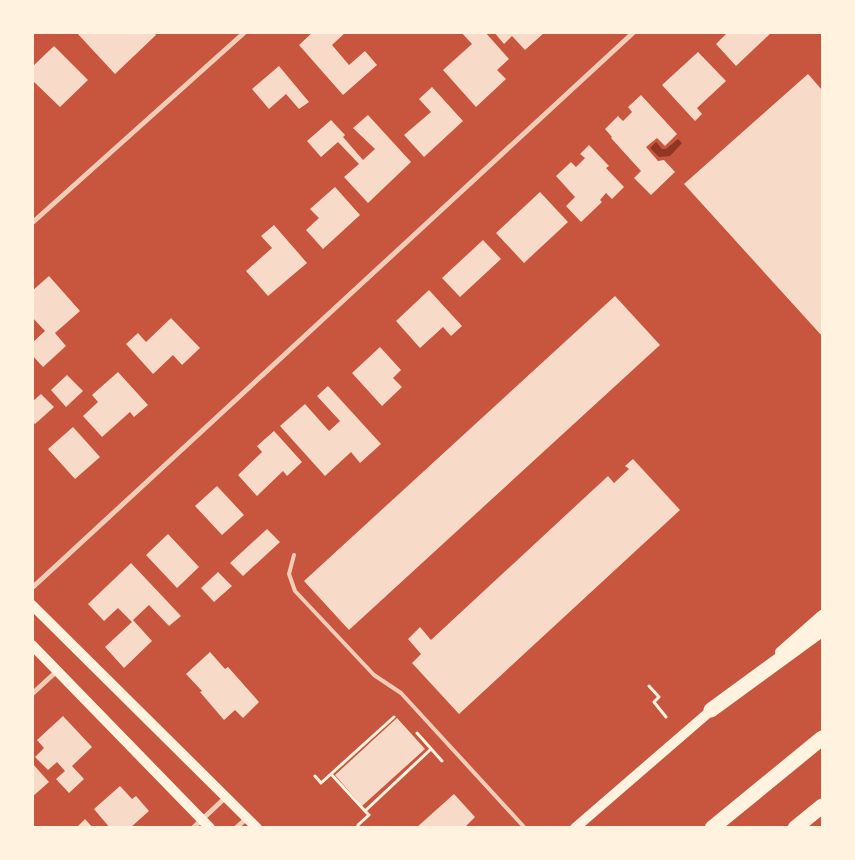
<svg xmlns="http://www.w3.org/2000/svg" width="855" height="860" font-family="'Open Sans',sans-serif">
<style>
.water{fill:#8f3625}
.building{fill:#f7dbc8}
.lines{fill:none;stroke-linecap:round;stroke-linejoin:round}
.path{stroke:#fff3e0;stroke-width:3}
.service{stroke:#f1ccb7;stroke-width:4}
.minor{stroke:#f1ccb7;stroke-width:5}
.secondary{stroke:#fff3e0;stroke-width:10}
.motorway{stroke:#fff3e0;stroke-width:15}
</style>
<rect width="100%" height="100%" fill="#c8553d"/>
<path class="water" d="M678,139L682,143L670,156L659,157L650,148L656,142L662,149H666Z"/>
<path class="building" d="M76,32H154L156,35L115,74Z
M313,32H346L332,45L349,65L365,51L377,65L343,95L299,45Z
M461,32H485L509,59L497,70L506,79L476,107L443,70L472,44Z
M494,32H545L525,50L512,36L504,44Z
M728,32L732,34L734,32H772L736,66L716,44Z
M54,46L88,80L60,107L32,80V67Z
M698,52L726,81L697,108L702,114L695,121L662,85Z
M279,66L309,102L299,109L286,94L269,109L252,89Z
M808,74L822,90V336L684,184Z
M432,87L463,121L424,157L404,135L431,112L419,99Z
M641,95L677,134L665,146L657,138L646,147L658,161L664,160L675,172L651,195L634,178L641,171L611,138L612,137L605,129L618,116L623,121L632,112L628,107Z
M368,115L411,162L368,203L344,177L359,164L338,142L321,157L307,141L331,120L345,135L343,137L363,160L375,149L353,128Z
M589,145L609,166L606,168L624,187L612,199L606,193L600,200L602,202L581,222L566,206L575,197L556,176L571,162L576,167L585,158L580,154Z
M335,187L360,215L323,249L306,230L319,218L310,209Z
M540,192L568,222L524,263L496,233Z
M274,225L307,263L268,296L246,271L272,248L261,236Z
M483,240L501,259L460,297L442,278Z
M49,276L80,311L55,333L66,346L43,367L32,355V343L45,331L32,317V291Z
M429,290L462,326L451,336L443,327L420,348L396,321Z
M615,296L660,345L349,630L304,581Z
M171,318L200,348L182,365L173,355L153,374L126,344L138,333L146,342Z
M380,347L401,370L393,378L402,387L382,406L352,373Z
M118,372L148,405L134,417L130,412L102,437L83,416L98,402L92,395Z
M67,375L83,391L66,407L51,390Z
M328,386L381,444L360,463L351,452L325,476L280,426L305,404L329,431L340,421L317,396Z
M41,394L54,407L35,424L32,421V402Z
M73,427L100,457L75,479L48,449Z
M274,431L302,462L287,476L283,471L257,496L238,475L262,452L257,446Z
M633,459L680,510L459,714L412,663L421,654L408,639L420,627L431,640L608,476L614,483L629,469L625,466Z
M217,486L244,515L222,535L195,506Z
M267,529L280,542L243,576L230,563Z
M168,534L199,567L177,588L146,555Z
M131,563L181,616L169,626L149,605L133,620L152,641L124,668L105,647L132,622L118,608L104,621L88,604Z
M218,572L232,586L214,602L201,588Z
M210,652L225,669L228,667L259,702L243,718L235,710L224,720L200,692L202,691L186,674Z
M63,716L92,747L72,766L84,779L69,793L56,779L65,771L57,762L48,770L35,757L44,748L37,740Z
M397,718L425,749L362,806L335,775Z
M32,763L49,782L32,797Z
M120,786L132,799L136,796L149,811L130,828H110L94,809Z
M454,794L475,817L464,828H416Z
M85,819L93,828H76Z"/>
<g class="lines">
<path class="path" d="M649,686L659,697L654,702L666,717
M417,733L442,761
M331,774L365,811L431,749
M315,776L321,783L394,717
M358,825L369,815L365,811"/>
<path class="service" d="M294,555L289,574L295,591L374,675L401,693L525,828"/>
<path class="minor" d="M32,223L245,32
M32,588L634,32
M32,694L57,671
M193,828L226,797
M236,828L246,819"/>
<path class="secondary" d="M32,605L257,828
M32,645L210,828
M780,652L822,615
M575,828L715,707"/>
<path class="motorway" d="M711,710L822,629
M712,828L822,738
M795,828L822,806"/>
</g>
<rect width="855" height="860" fill="none" stroke="#fff3e0" stroke-width="68"/>
</svg>
